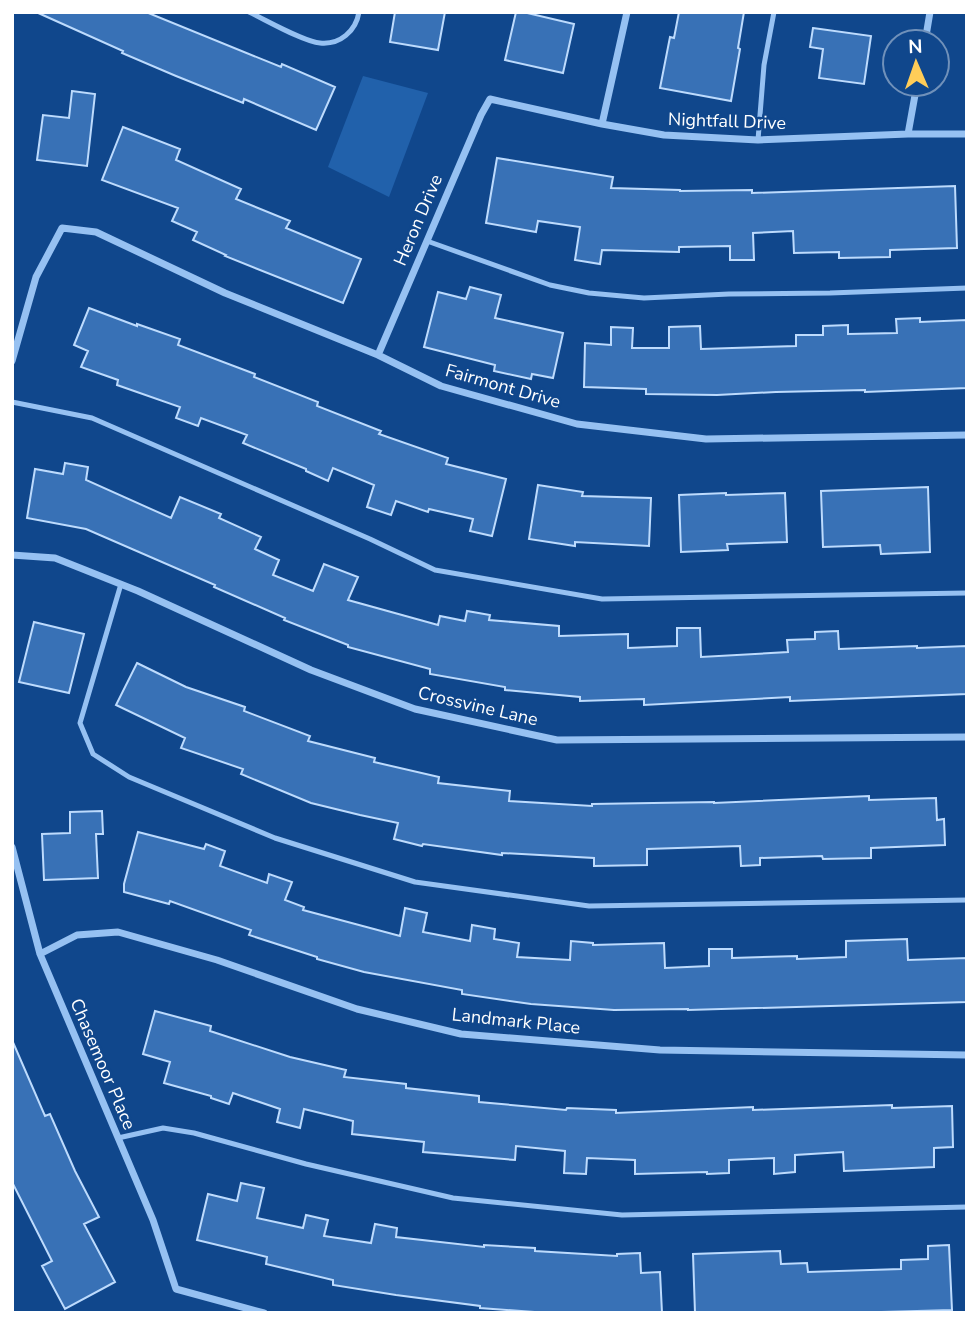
<svg xmlns="http://www.w3.org/2000/svg" width="979" height="1325" font-family="'Nunito Sans',sans-serif">
<style>
.green{fill:#2161ab}
.building{fill:#3871b6;stroke:#bddbfd;stroke-width:2}
.lines{fill:none;stroke-linecap:round;stroke-linejoin:round}
.service{stroke:#96c1f2;stroke-width:5}
.minor{stroke:#96c1f2;stroke-width:7}
.labels{text-anchor:middle;dominant-baseline:central;stroke-width:5;stroke-linejoin:round;paint-order:stroke}
.street-label{font-size:18px;fill:#fff;stroke:#10478c}
</style>
<rect width="100%" height="100%" fill="#10478c"/>
<path class="green" d="M363,76L428,93L389,197L328,167Z"/>
<path class="building" d="M36,12H146L281,67L282,64L335,87L316,130L244,99L243,103L176,76L122,53L123,51Z
M395,12H445L438,50L390,42Z
M516,12H523L574,24L563,73L505,60Z
M679,12H744L738,48L740,49L731,101L660,88L670,37L674,38Z
M813,28L871,36L864,84L819,78L823,49L810,47Z
M72,91L95,94L87,166L37,160L43,115L69,118Z
M123,127L180,149L176,160L241,189L236,199L290,221L286,228L361,259L343,303L225,256L226,255L193,240L197,232L172,221L178,208L102,180Z
M497,158L613,177L611,188L680,190V191L752,190V193L955,186L957,248L890,250V257L839,258V252L794,253L793,231L753,233L754,260H730V246L679,247V252L602,250L600,264L575,260L580,227L538,221L536,232L486,223Z
M470,287L501,295L495,318L563,333L553,378L532,374L531,379L494,371L495,365L424,347L438,292L466,299Z
M89,308L137,326V324L180,339L178,345L255,374L254,377L318,402L317,406L381,431L379,434L448,458L446,464L506,479L492,536L470,531L473,519L429,509L428,512L396,501L391,515L367,507L374,485L333,468L328,481L306,471V469L243,443L247,435L201,418L198,426L176,418L180,407L117,385L118,380L81,367L88,351L74,345Z
M920,318V322L967,320V388L865,392V390L776,392L717,395L646,394V389L584,387L585,343L611,345V327L633,328L632,348H669V327L700,326L701,349L796,346V335H823V326L848,325V334L897,333L896,319Z
M65,463L88,467L86,480L171,518L180,497L221,514L219,518L261,537L255,549L279,560L273,575L313,591L324,564L358,577L348,600L438,625L440,616L465,621L467,611L490,615L489,620L559,626V636L628,634V648L677,646V628H700L701,657L788,652L787,640L815,639V632L838,631L839,649L917,646V648L967,646V694L790,701V697L644,705V699L580,701V697L505,690V687L430,674V669L348,647V645L284,620L285,618L214,587L215,585L86,529L27,518L35,469L63,474Z
M538,485L583,492L582,496L651,498L649,546L575,542V546L529,539Z
M928,487L930,552L881,554L880,545L823,547L821,491Z
M726,493V495L785,493L787,542L727,544L728,550L681,552L679,495Z
M34,622L84,634L69,693L19,682Z
M137,663L186,687L245,707L244,711L310,736L308,741L375,758L374,762L439,777L438,783L510,791L509,801L592,806V804L714,802V803L869,796V800L936,798L937,820L944,819L945,845L871,848V858L823,859L822,856L760,858V865L741,866L740,846L647,849V865L594,866V858L502,853V855L423,844L422,846L394,839L398,823L360,815L311,803L241,774L243,769L181,748L185,738L116,705Z
M102,811L103,834H96L98,878L44,880L42,834L70,833V812Z
M138,832L204,849L206,844L225,851L220,866L267,883L269,874L292,882L285,900L304,907L303,910L400,936L405,908L427,913L423,932L470,941L472,925L495,929L494,939L519,943L517,957L570,960L571,941L593,943V945L664,943L665,968L709,966V949H732V958L797,956V959L846,957V941L907,939L908,960L967,958V1002L688,1010V1009L614,1010L531,1004L462,994V990L364,972L317,959V957L249,935L251,930L170,901L169,904L124,892V884Z
M155,1011L211,1026L210,1031L290,1057L346,1070L344,1077L406,1084V1088L479,1096V1102L566,1110L567,1108L616,1110V1113L753,1107V1110L892,1105V1108L952,1106L953,1147L934,1148V1167L844,1171L843,1152L795,1155V1172L774,1174V1158L729,1160V1173L707,1174V1172L635,1174V1160L587,1158L586,1174L564,1173L565,1151L516,1146L515,1160L423,1152L424,1142L352,1134L353,1121L304,1109L300,1128L277,1122L280,1109L233,1093L229,1104L211,1098V1096L164,1083L170,1062L143,1054Z
M12,1040L45,1116L50,1114L75,1171L99,1217L84,1224L115,1282L65,1309L42,1266L52,1261L12,1182Z
M241,1183L264,1188L257,1218L303,1228L306,1215L328,1220L324,1236L371,1243L375,1224L397,1228L396,1237L484,1247V1245L535,1248V1251L617,1256V1254L640,1253L641,1273L660,1272L662,1313H548L480,1308V1306L396,1295L333,1285V1280L266,1264L267,1257L197,1240L208,1194L237,1201Z
M949,1245L952,1310L846,1313H695L693,1254L780,1251L781,1264L807,1263L808,1272L901,1269V1260L928,1259V1246Z"/>
<g class="lines">
<path class="service" d="M249,12C266,20 304,42 320,43C340,45 356,31 359,12
M758,140L764,65L774,12
M427,241L550,285L589,293L644,298L729,294L830,293L967,288
M12,402L92,418L370,539L435,570L602,599L967,593
M121,584L80,723L93,754L129,777L275,838L415,882L589,906L967,900
M118,1138L163,1128L194,1133L306,1164L453,1198L622,1215L967,1207"/>
<path class="minor" d="M925,42L930,12
M602,124L627,12
M908,134L917,84
M378,355L481,115L490,99L602,124L664,135L758,140L908,134H967
M12,361L36,277L62,228L96,232L225,293L378,355L441,386L577,424L706,439L967,435
M12,555L55,558L138,591L311,670L415,709L557,740L967,737
M12,847L40,954L153,1220L176,1289L264,1313
M40,954L77,935L118,932L217,960L357,1009L461,1034L660,1050L967,1055"/>
</g>
<g class="labels">
<g class="street-label">
<text transform="translate(727 121) rotate(2)">Nightfall Drive</text>
<text transform="translate(418 220) rotate(-67)">Heron Drive</text>
<text transform="translate(503 386) rotate(16)">Fairmont Drive</text>
<text transform="translate(478 706) rotate(13)">Crossvine Lane</text>
<text transform="translate(516 1021) rotate(6)">Landmark Place</text>
<text transform="translate(103 1064) rotate(67)">Chasemoor Place</text>
</g>
</g>
<rect width="979" height="1325" fill="none" stroke="#ffffff" stroke-width="28"/>
<g transform="translate(916 63) rotate(358)"><circle r="33" fill="#10478c" stroke="#7091ba" stroke-width="2"/>
<path d="M0-5L12 26L0 18L-12 26Z" fill="#ffcd58"/>
<text y="-10" font-size="19" font-weight="bold" text-anchor="middle" fill="#ffffff">N</text>
</g>
</svg>
